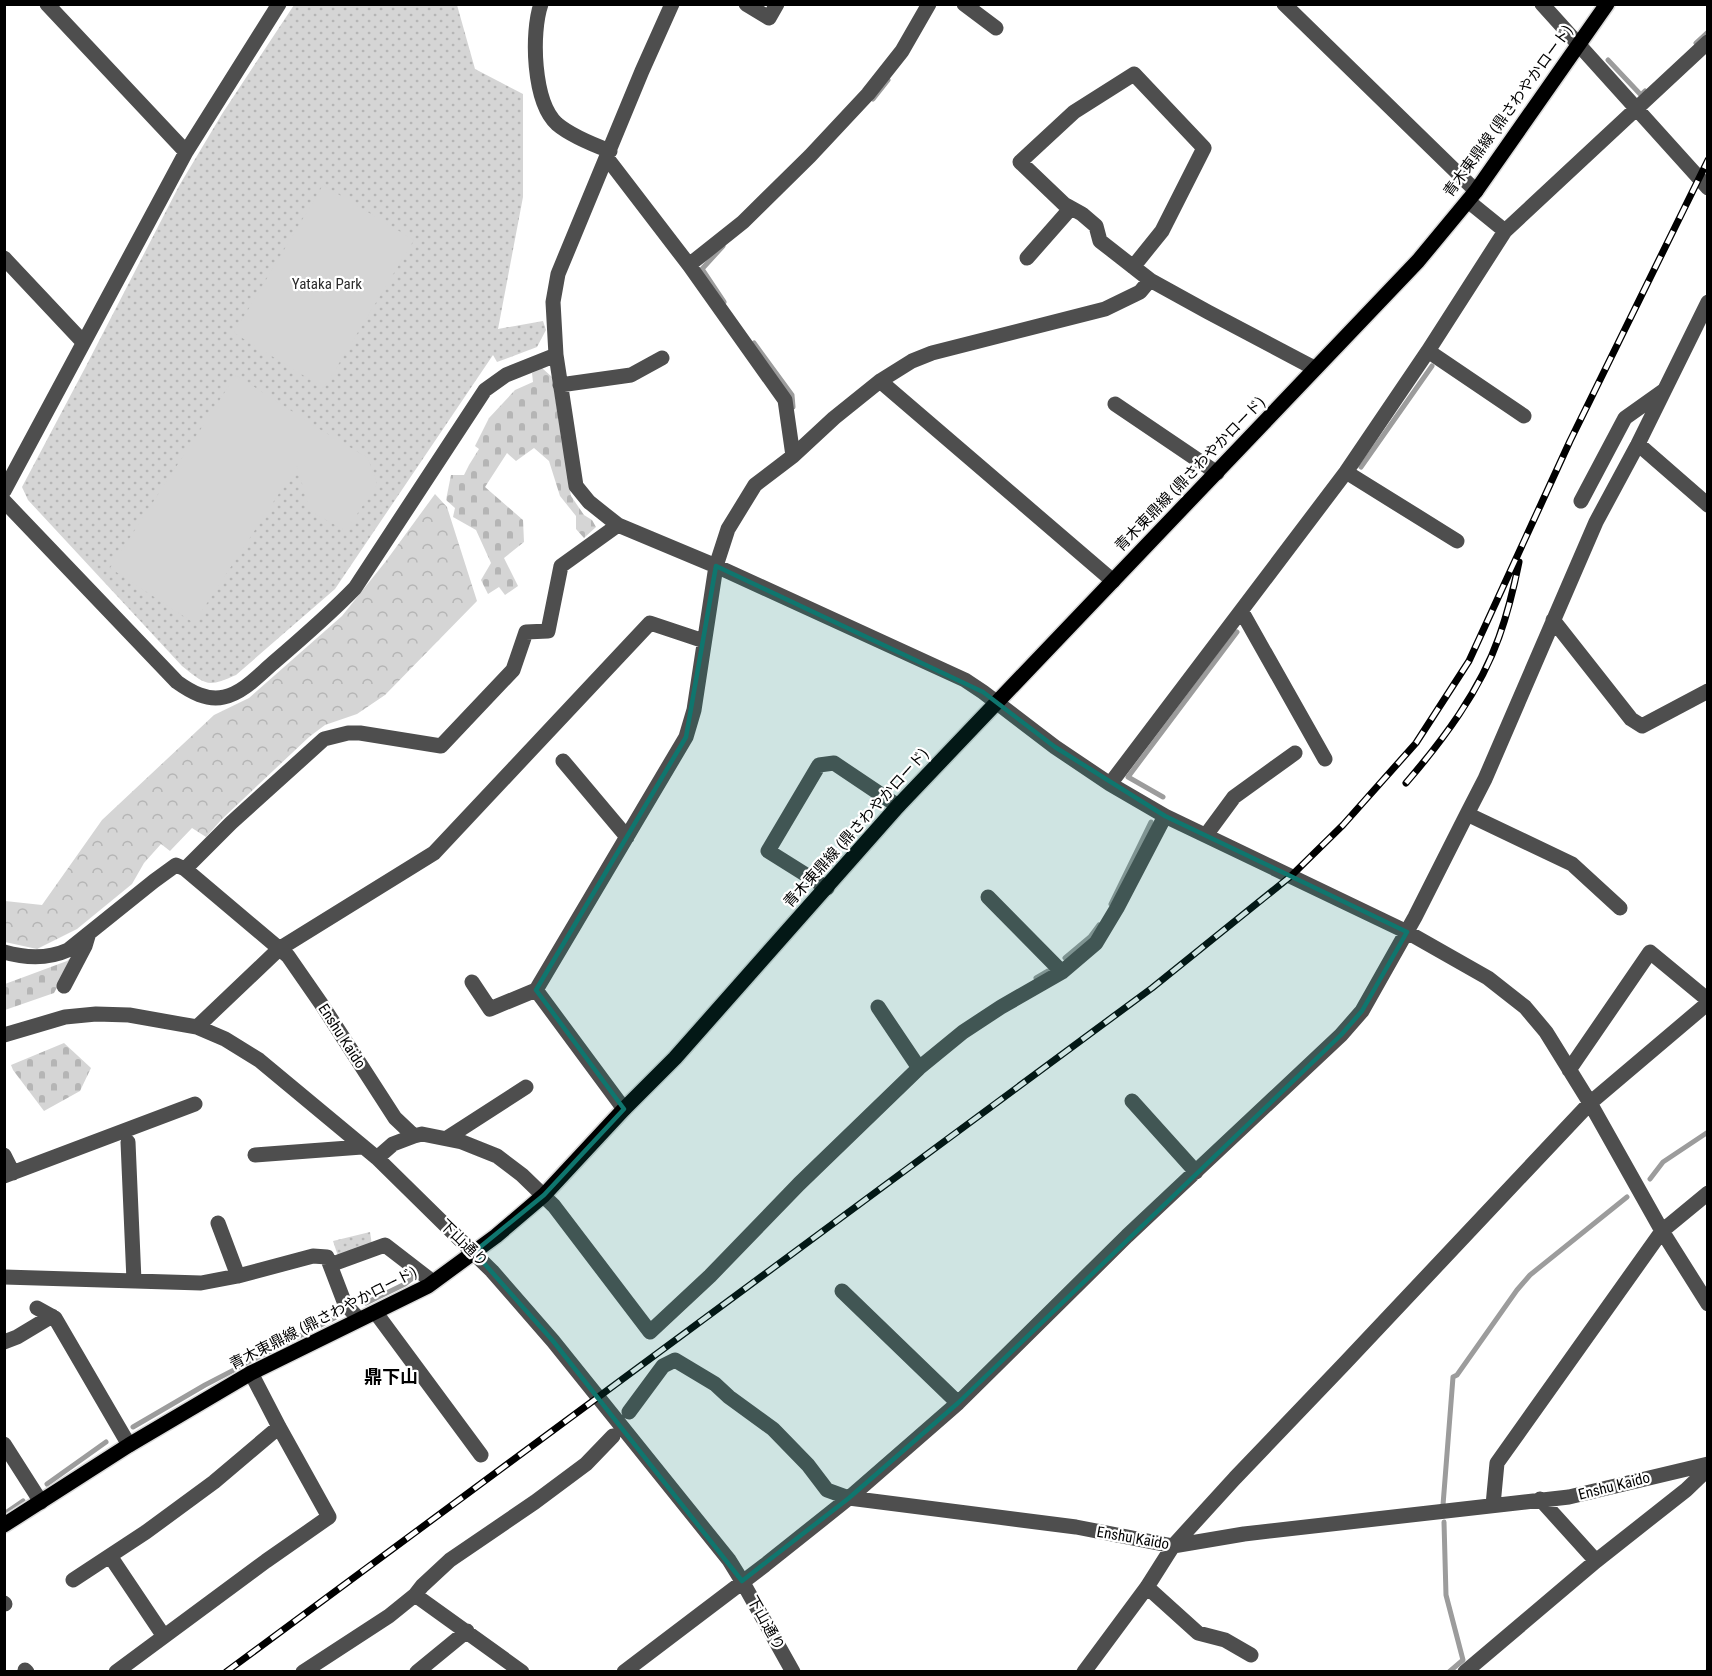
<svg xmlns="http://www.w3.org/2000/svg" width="1712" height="1676" font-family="'Roboto Condensed','Noto Sans JP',sans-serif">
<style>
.grass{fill:url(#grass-dots)}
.forest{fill:url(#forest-crowns)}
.cemetery{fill:url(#cemetery-stones)}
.pitch{fill:#d5d5d5}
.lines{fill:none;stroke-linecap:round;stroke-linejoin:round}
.stream{stroke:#9c9c9c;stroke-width:5}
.major-casing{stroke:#dbdbdb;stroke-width:18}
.minor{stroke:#4e4e4e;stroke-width:15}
.major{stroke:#000;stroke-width:15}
.rail-casing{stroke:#000;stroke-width:7}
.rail{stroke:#fff;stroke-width:4.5;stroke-dasharray:14;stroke-linecap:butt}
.marked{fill:#0f766e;fill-opacity:0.2;stroke:#0f766e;stroke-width:4.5;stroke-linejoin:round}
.labels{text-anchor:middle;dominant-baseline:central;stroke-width:4.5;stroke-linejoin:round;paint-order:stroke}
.street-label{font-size:15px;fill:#000;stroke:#fff}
.park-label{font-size:15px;fill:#2c2c2c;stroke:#fff}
.quarter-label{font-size:18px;font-weight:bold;fill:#000;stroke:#fff}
</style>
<defs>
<pattern id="grass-dots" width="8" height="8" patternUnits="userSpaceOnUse" patternTransform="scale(1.5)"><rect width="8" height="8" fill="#d5d5d5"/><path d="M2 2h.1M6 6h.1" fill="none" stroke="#b5b5b5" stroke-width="1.8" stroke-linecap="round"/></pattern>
<pattern id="forest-crowns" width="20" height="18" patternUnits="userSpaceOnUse" patternTransform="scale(1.5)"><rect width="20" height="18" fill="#d5d5d5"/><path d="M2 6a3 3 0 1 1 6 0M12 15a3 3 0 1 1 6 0" fill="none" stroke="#b5b5b5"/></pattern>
<pattern id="cemetery-stones" width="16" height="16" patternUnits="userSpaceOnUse" patternTransform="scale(1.5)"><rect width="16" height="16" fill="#d5d5d5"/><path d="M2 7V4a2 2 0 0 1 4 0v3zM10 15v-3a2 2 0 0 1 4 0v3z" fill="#b5b5b5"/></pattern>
</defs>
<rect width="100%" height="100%" fill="#fff"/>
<path class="grass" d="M294,5H457L475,69L523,94V197L498,329L543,321L546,330L537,347L497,362L493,355L335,589L236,675C207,688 206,685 182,666L28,500L22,487L85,368L179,186L222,114Z
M370,1232L372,1245L338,1256L333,1241Z"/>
<path class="forest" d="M435,494L447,507L477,601L385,695L357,714L325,725L309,737L222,819L206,837L192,828L170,851L161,844L144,863L132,884L77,929L37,949L5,942V901L42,905L102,820L214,715L249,698L342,616L386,561Z"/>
<path class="cemetery" d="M542,368L552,377L571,496L584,515L592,520L596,527L584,538L576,529V516L560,496L549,461L534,448L516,461L507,453L485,487L523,520L524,542L504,558L518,586L505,595L499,587L488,594L481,580L491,563L476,530L453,517L455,508L446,500L451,475H464L469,465L479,449L475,446L489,418L515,390L533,382L532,373Z
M75,954L54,993L5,1010V984L67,961Z
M64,1043L91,1068L80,1091L44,1111L13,1070L11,1065Z"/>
<path class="pitch" d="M323,185L414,240L324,388L234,333Z
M236,375L321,430L368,458L377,484L346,531L310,511L297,466L194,623L110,568Z"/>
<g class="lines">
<path class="stream" d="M1696,43L1708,32
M1608,60L1641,95L1645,91
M873,99L888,80
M723,246L702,269L724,302
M754,343L792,395L793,407
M1361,467L1432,366
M1163,797L1128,777L1237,632
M1111,904L1151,822
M1065,958L1090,937L1099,925
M1036,978L1048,971
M1650,1179L1663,1162L1708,1132
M366,1303L405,1284L414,1277L409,1273
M133,1427L205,1385L336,1317
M47,1484L106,1442
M1443,1505L1453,1377L1457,1375L1517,1290L1530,1275L1627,1197
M4,1514L23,1501
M1444,1522L1446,1595L1463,1660L1449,1672
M1707,1672L1708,1671"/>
<g class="major-casing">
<path id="major" d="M4,1525L129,1445L251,1373L428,1286L496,1236L544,1195L624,1109L675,1058L898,806L1418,261L1476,191L1607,4"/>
</g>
<path class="minor" d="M47,4L186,152
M541,4C531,33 533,102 557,124C570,135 594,145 610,151
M672,4L642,71L558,274L553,302L556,355L576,486L589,502L618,525L716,566L965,680L983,692L1055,747L1110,784L1165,816L1407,932L1488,978L1525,1007L1546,1032L1590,1103L1662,1231L1708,1304
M746,4L769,18L777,4
M964,4L996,28
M1284,4L1476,191
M1542,4L1708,188
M607,158L689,265L785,400L793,456
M1468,201L1505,231
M4,258L83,342
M1027,258L1071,208
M689,265L743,222L810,156L868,94L902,51L929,4
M1133,267L1162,231L1204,148L1134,74L1074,112L1020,162L1064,204L1082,214L1096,226L1100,241L1150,280
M1428,351L1524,416
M880,381L1113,581
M560,385L631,375L662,358
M1115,404L1217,473
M1638,444L1708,505
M1346,472L1457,541
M4,491L186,152L279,4
M4,501L177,682C191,692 207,701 224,697C243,693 259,675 273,663C301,639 329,615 355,588L485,390L506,375L556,355
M1581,501L1625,418L1663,391
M1242,612L1325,759
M1553,620L1631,719L1642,726L1708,691
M563,761L627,837
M1110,784L1346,472L1428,351L1505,231L1708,42
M1467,814L1572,864L1620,908
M1206,835L1234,797L1295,753
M185,869L231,823L324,739L348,733H360L441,746L513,670L526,632L548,631L561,566L618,525
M827,888L768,851L819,765L834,763L898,806
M988,897L1062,972
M4,952C25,958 48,959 68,950L154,881L176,865L185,869L288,956L322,1005L395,1118L414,1136L422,1134L462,1142L497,1156L522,1175L554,1206L650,1332L710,1276L799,1184L919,1068L963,1032L1001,1007L1062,972L1096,943L1117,908L1165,816
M472,982L490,1009L536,990
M64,986L85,946L88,936
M878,1007L919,1068
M197,1027L279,949L434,853L650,623L704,641
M4,1035L65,1017L96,1014L129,1015L197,1027L225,1039L259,1060L377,1158L492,1271L553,1341L729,1560L742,1581L793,1672
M1569,1070L1650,952L1708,1000
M1132,1101L1196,1172
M624,1109L536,990L686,737L694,710L716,566L728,529L755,485L793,456L834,418L880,381L912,361L932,353L1105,309L1140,292L1150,280L1208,312L1314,368
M447,1138L526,1087
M128,1142L134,1281
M4,1155L13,1173
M255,1155L362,1147
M377,1158L393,1144L414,1136
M4,1176L195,1104
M218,1223L238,1276
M330,1265L385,1245L433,1282
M4,1277L201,1283L238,1276L313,1256L327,1257L345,1304L359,1319
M842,1291L958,1403
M37,1308L55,1318L129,1445
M376,1313L481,1455
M4,1342L17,1337L52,1316
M629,1412L663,1366L675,1360L715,1384L729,1397L773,1429L808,1465L827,1490L849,1498L1076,1527L1173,1546L1244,1534L1569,1497L1708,1464
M4,1444L41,1502
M1540,1499L1596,1561
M1493,1505L1497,1463L1662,1231L1708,1193
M110,1556L163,1635
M73,1580L146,1532L214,1482L279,1427
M1147,1587L1198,1633L1225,1640L1251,1655
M415,1595L522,1672
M4,1603L5,1604
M25,1670L27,1672
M116,1672L266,1561L329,1517L279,1427L251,1373
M303,1672L389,1616L415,1595L422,1586L450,1560L535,1502L586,1464L613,1436
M417,1672L467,1631
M624,1672L765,1565L849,1498L958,1403L1127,1236L1341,1035L1362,1011L1415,917L1467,814L1485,779L1596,522L1638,444L1708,302
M1084,1672L1147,1587L1173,1546L1235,1478L1345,1363L1590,1103L1708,1003
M1465,1672L1596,1561L1686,1490L1708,1469"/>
<use href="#major" class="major"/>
<g class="rail-casing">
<path id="rail" d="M1406,783C1443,740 1480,691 1499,637C1508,612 1514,587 1519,562
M226,1672L1152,988L1291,876L1343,825L1416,743L1469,661L1570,441L1708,160"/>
</g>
<use href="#rail" class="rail"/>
</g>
<path class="marked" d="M716,566L983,692L1055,747L1165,816L1407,932L1362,1011L1341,1035L958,1403L849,1498L742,1581L553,1341L474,1252L544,1195L624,1109L536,990L686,737Z"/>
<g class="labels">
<g class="street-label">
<text transform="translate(1508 111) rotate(-54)">青木東鼎線 (鼎さわやかロード)</text>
<text transform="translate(1190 474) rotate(-46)">青木東鼎線 (鼎さわやかロード)</text>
<text transform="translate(856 828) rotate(-48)">青木東鼎線 (鼎さわやかロード)</text>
<text transform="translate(342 1036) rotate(57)">Enshu Kaido</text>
<text transform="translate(464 1243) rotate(44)">下山通り</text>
<text transform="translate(323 1318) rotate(-27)">青木東鼎線 (鼎さわやかロード)</text>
<text transform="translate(1614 1486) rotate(-14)">Enshu Kaido</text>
<text transform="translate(1133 1538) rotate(10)">Enshu Kaido</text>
<text transform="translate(766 1623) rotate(61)">下山通り</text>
</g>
<g class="park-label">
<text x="327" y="284">Yataka Park</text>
</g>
<g class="quarter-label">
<text x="391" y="1376">鼎下山</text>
</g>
</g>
<rect width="1712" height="1676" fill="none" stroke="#000000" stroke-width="12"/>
</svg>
